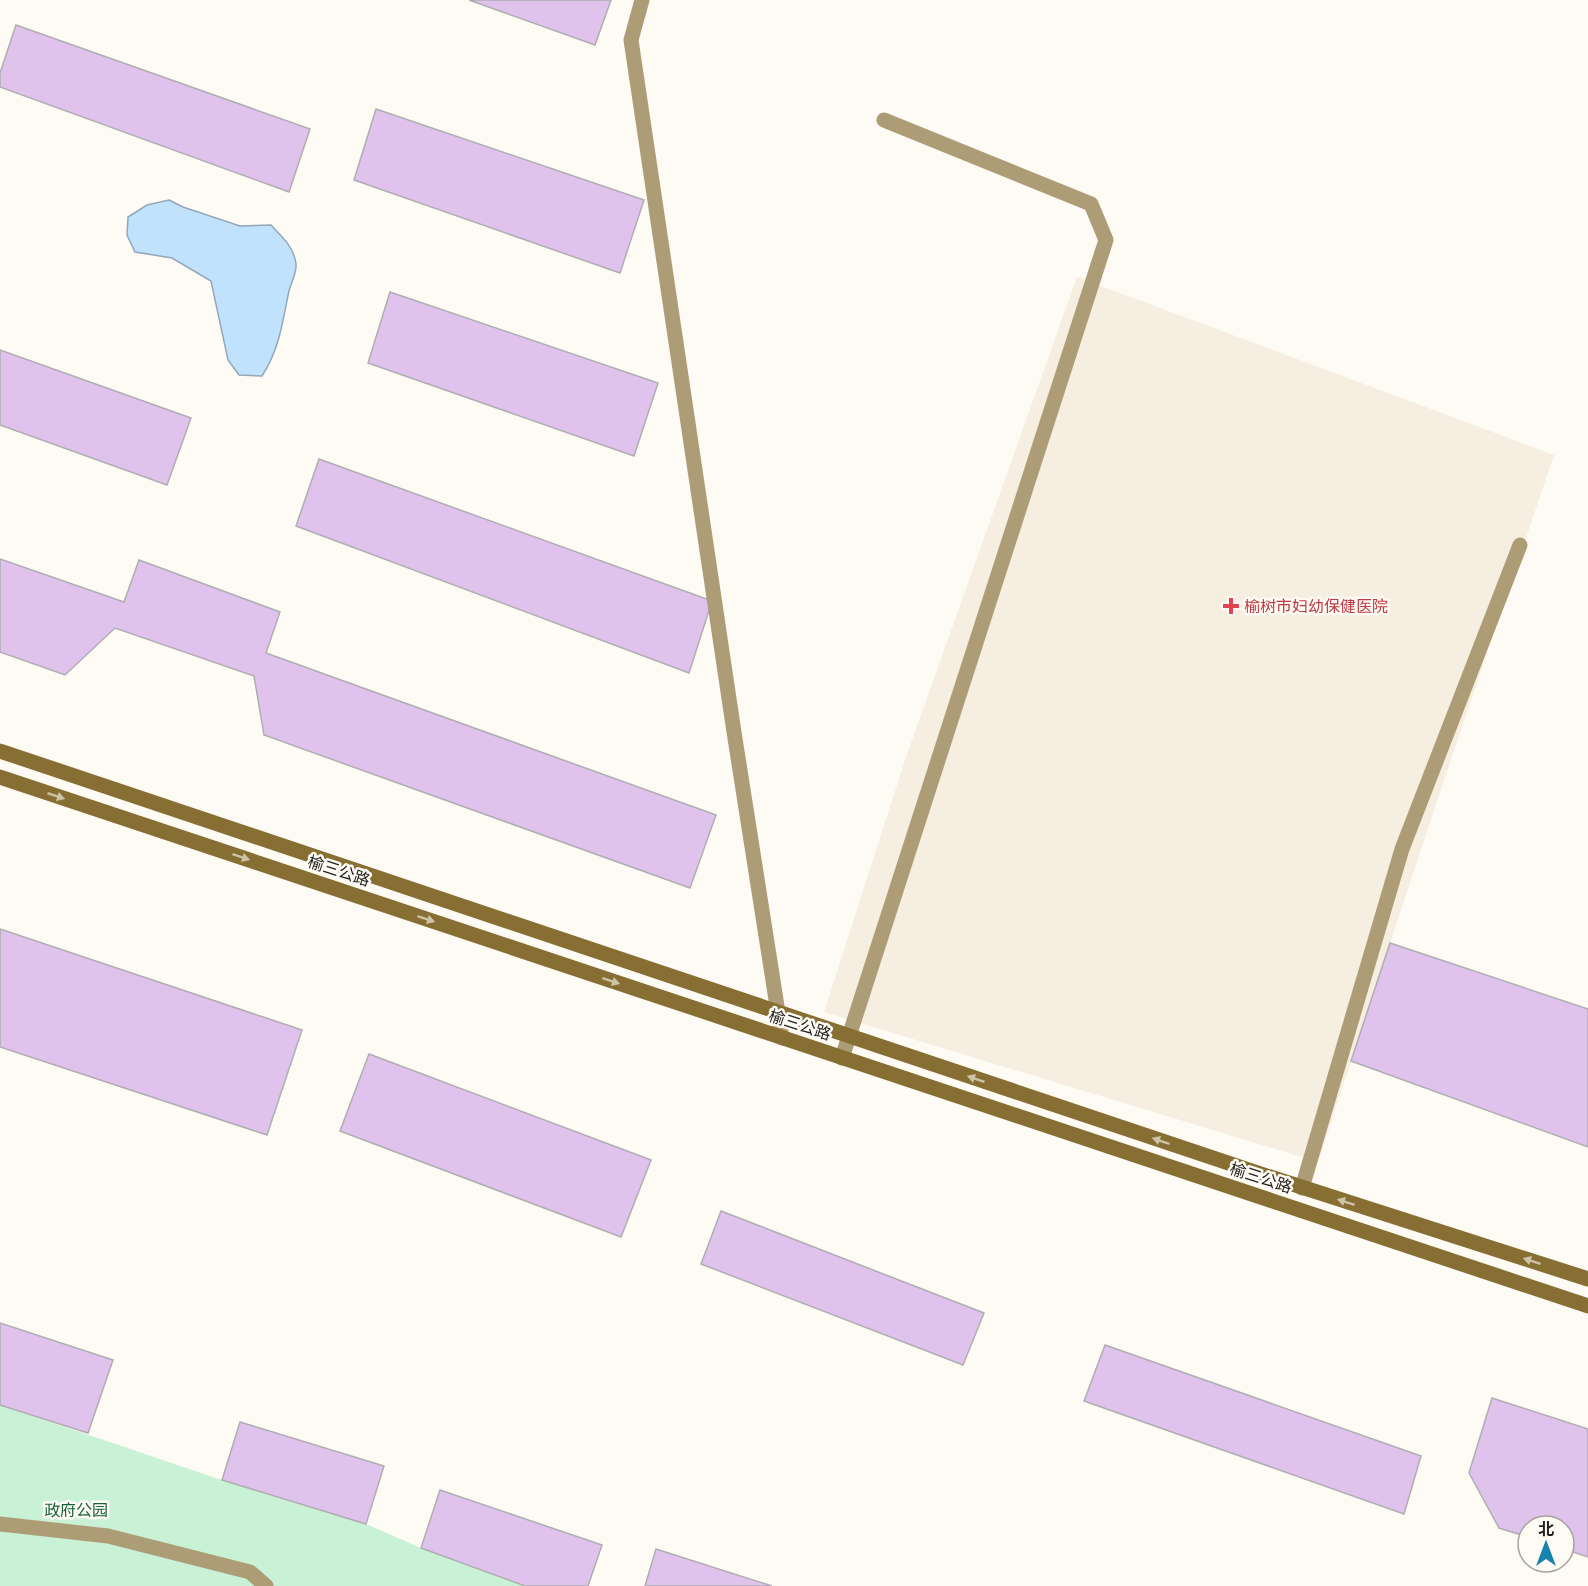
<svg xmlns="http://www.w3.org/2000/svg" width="1588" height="1586" font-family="Rubik,'Noto Sans SC',sans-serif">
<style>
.built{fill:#f6eee1}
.green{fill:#c9f1d6}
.water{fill:#c1e2fd;stroke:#92a8ba;stroke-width:1.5}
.building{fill:#dfc3ec;stroke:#b0adb2;stroke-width:1.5}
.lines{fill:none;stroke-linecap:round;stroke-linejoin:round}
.service{stroke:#ad9d77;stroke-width:15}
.minor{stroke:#ad9d77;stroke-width:15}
.secondary{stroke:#876f33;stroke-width:15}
.oneway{fill:#cec2a7}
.health-dot{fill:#e0444e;stroke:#fefaf4;stroke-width:2}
.labels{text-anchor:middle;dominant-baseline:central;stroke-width:5;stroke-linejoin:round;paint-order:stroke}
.health-label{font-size:16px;fill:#be3a42;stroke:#fefaf4;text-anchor:start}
.street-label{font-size:16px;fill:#23211f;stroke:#fefaf4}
.park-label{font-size:16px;fill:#17613b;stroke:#fefaf4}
</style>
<rect width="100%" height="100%" fill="#fefaf4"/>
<path class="built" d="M1077,277L1554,455L1436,804L1318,1162L824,1012L906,757Z"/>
<path class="green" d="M0,1405L222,1480L366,1524L421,1548L525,1586H0Z"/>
<path class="water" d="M169,200L183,207L240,226L271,225C282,237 294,247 296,264C297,272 291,283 289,291C282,323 280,348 262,376L239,375L228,360L211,281L172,258L135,252L127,235L128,217L147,205Z"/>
<path class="building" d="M469,0H611L595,45Z
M16,25L310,129L289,192L0,87V73Z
M376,109L644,200L620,273L354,180Z
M390,292L658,383L634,456L368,363Z
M0,350L191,418L167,485L0,425Z
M319,459L712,601L689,673L296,526Z
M0,559L124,602L139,560L280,612L266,653L716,815L690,888L264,735L254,676L115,628L65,675L0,652Z
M0,929L302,1030L267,1135L0,1047Z
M1390,943L1588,1009V1147L1351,1061Z
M369,1054L651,1160L621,1237L340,1131Z
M721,1211L984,1313L963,1365L701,1264Z
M0,1323L113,1360L88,1433L0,1405Z
M1105,1345L1421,1456L1404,1514L1084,1401Z
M1492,1398L1588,1429V1557L1564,1549V1526H1528V1537L1499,1528L1469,1473Z
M240,1422L384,1466L366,1524L222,1480Z
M440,1490L602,1545L588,1586H525L421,1548Z
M656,1549L772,1586H645Z"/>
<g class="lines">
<path class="service" d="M0,1524L108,1536L250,1572L266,1586"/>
<path class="minor" d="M642,0L631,40L734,732L782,1038
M842,1058L1106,240L1091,204L884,120
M1302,1188L1402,849L1520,545"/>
<path class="secondary" d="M0,751L1267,1176L1588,1279
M0,777L1588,1306"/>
</g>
<defs><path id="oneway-solid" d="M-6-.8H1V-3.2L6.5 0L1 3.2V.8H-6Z" transform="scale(1.5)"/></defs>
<g class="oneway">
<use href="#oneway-solid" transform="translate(56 796) rotate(18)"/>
<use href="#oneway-solid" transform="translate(241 857) rotate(18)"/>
<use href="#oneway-solid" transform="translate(426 919) rotate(18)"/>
<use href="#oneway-solid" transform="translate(611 981) rotate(18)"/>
<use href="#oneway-solid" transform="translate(976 1079) rotate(-161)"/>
<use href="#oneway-solid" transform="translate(1161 1141) rotate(-161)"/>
<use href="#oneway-solid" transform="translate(1346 1202) rotate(-162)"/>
<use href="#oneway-solid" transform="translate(1532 1261) rotate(-162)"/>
</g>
<path class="health-dot" d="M1228 597h6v6h6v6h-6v6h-6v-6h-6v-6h6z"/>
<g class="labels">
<g class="health-label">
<text x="1244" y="606">榆树市妇幼保健医院</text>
</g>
<g class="street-label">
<text transform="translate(339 871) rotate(18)">榆三公路</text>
<text transform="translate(800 1025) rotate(18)">榆三公路</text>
<text transform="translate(1261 1178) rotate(18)">榆三公路</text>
</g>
<g class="park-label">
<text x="76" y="1510">政府公园</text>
</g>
</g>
<g transform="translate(1546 1544)"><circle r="28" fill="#fefaf4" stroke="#a6a39f" stroke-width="1.5"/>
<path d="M0-4.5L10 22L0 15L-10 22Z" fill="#1782ab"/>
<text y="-9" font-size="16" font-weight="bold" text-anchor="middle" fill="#23211f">北</text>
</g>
</svg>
